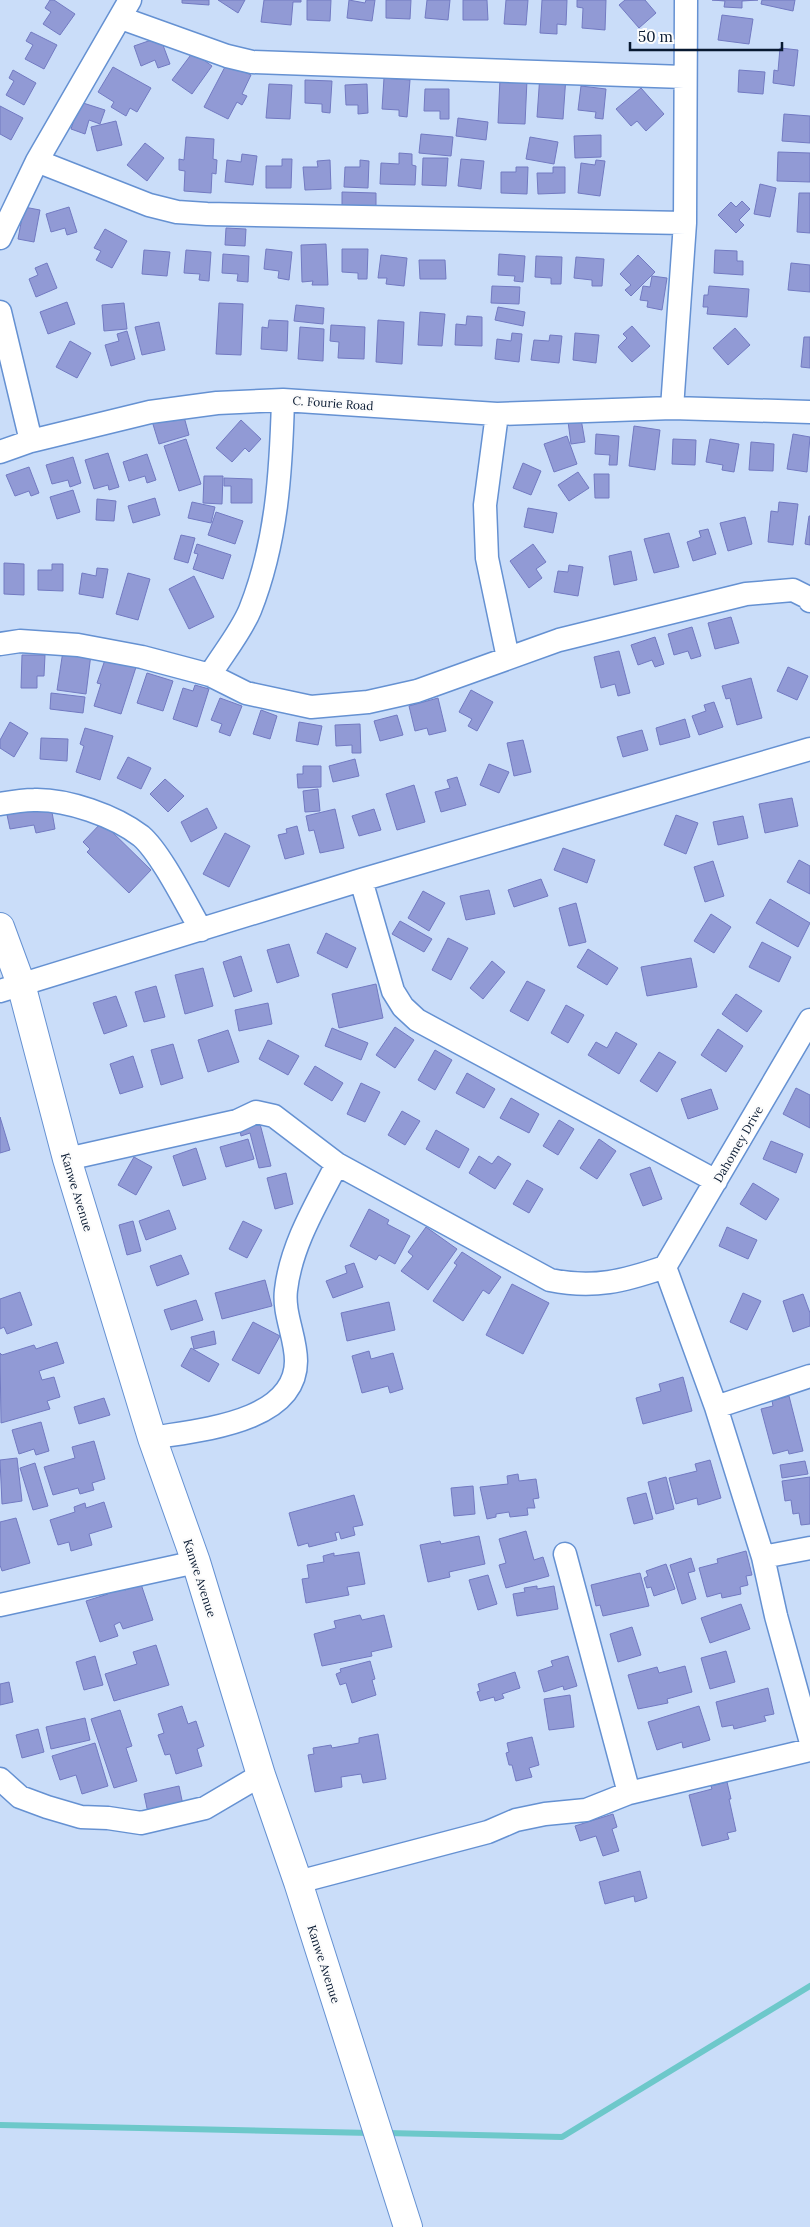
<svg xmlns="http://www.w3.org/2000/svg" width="810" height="2227" font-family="Lora,serif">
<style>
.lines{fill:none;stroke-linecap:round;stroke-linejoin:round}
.stream{stroke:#6dc8ca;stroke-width:6}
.building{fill:#919ad5;stroke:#727ac2}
.minor-casing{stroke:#6591d2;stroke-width:25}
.secondary-casing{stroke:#6591d2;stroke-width:30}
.minor{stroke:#fff;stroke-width:22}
.secondary{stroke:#fff;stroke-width:28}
.labels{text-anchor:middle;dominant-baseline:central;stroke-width:4.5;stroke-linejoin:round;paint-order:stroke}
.street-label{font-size:12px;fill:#081931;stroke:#fcfcfc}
</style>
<rect width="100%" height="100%" fill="#caddf9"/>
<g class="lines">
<path class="stream" d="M0,2125L371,2133
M386,2133L562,2137L810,1986"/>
</g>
<path class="building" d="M50,0H54L75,14L60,35L43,24L51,12L45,8Z
M182,0H209V5L182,3Z
M218,0H245L238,13Z
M264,0H301V2H293L291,25L261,22Z
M307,0H331L330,21L307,20Z
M349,0L365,3L366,0H375L372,21L347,18Z
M386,0H411L410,19L386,18Z
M427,0H450L448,20L425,18Z
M463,0H487L488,20H463Z
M506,0H528L526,25L504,24Z
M542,0H567L566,25L557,24V34L540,33Z
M577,0H606L605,30L582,28L583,8L577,7Z
M625,0H645L656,13L639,28L619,5Z
M712,0H758L742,1V8L724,7L725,1Z
M762,0H795L793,11L761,4Z
M722,15L753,19L749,44L718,40Z
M31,32L57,45L44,69L25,59L33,45L26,41Z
M160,37L170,64L158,68L155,60L141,66L134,46Z
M780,48L798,50L794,86L773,83L774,70L778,71Z
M193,52L212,66L192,94L172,80Z
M227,63L251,75L242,94L247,96L242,105L237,102L228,119L204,107Z
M113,67L151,88L137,112L130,108L126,116L111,107L114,102L98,92Z
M13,70L36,83L24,105L6,95L14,81L9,78Z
M739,70L765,72L763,94L738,92Z
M540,74L566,76L563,119L537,117Z
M384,78L410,80L407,117L399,116V110L382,109Z
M500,79L527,80L525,124L498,123Z
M305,80L332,81L330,113L322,112V104L305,103Z
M269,84L292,85L290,119L266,118Z
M367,84L368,113L358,114V105H346L345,85Z
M581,86L606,89L603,119L595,118L596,112L578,110Z
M641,88L664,114L646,131L637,121L631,126L616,109Z
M425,89H449V119H440V111H424Z
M80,102L105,110L100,124L89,120L85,134L71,129Z
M0,106L23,118L11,140L0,134Z
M784,114L810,116V143L782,141Z
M458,118L488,122L486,140L456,136Z
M116,121L122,145L97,151L91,127Z
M421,134L453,137L451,156L419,153Z
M601,135V157L575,158L574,136Z
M186,137L214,139L213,159L217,160L216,174L212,173L211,193L184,191L185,171L179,170V159L184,160Z
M530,137L558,142L554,164L526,159Z
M145,143L164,158L147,181L127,165Z
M778,152L810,153V182L777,181Z
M399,153L412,154V165L416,166L415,185L380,184L381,163L399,164Z
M242,154L257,156L253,185L225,182L227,160L241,162Z
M423,158H448L446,186L422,185Z
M282,159H292L291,188H266V166H282Z
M461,159L484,161L481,189L458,186Z
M330,160L331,189L305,190L303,167H318L317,161Z
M360,160L369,161L368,188L344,187L345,167H360Z
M596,160L605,161L600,196L578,193L581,163L595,165Z
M516,167H528L527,194L501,193V172H516Z
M553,167H565V193L538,194L537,173H553Z
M760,184L776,188L770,217L754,214Z
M342,192L376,193V206L342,205Z
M799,193H810V233L797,232Z
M742,201L750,209L739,220L744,225L736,233L718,215L731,202L736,207Z
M24,207L40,210L34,242L18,239Z
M69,207L77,232L67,235L65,228L51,232L46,214Z
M226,228L246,229L245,246L225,245Z
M105,229L127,241L112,268L96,260L101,251L94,248Z
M326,244L328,285H312L313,281L302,282L301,245Z
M266,249L292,252L289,280L278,278L279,271L264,269Z
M342,249H368L367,279H358V273L342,272Z
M144,250L170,252L167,276L142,274Z
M186,250L211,252L209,281L199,280L200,274L184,273Z
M715,250L737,251V261H743V275L714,273Z
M223,254L249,256L248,282L237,281L238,274L222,273Z
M499,254L525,256L523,282L514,281L515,276L498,275Z
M381,255L407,258L404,286L386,284L387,278H378Z
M638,255L655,272L631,296L625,290L631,285L620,274Z
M536,256L562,257L561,284H551V278L535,277Z
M576,257L604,259L602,286H592V280L574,278Z
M419,260H445L446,279H420Z
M47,263L57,288L36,297L29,279L38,275L35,268Z
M791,263L810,265V292L788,290Z
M652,276L667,278L662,310L647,307L648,301L640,300L643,286L650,287Z
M492,286L520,287L519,304L491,303Z
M709,286L749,289L747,317L707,314L708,307H703L704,295H708Z
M67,302L75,324L48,334L40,312Z
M124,303L127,329L104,331L102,305Z
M219,303L243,304L241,355L216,354Z
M296,305L324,308L323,324L294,321Z
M498,307L525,312L523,326L495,320Z
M420,312L445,314L442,346L418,345Z
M467,316L482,317V346L455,345L456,324L466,325Z
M269,320L288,321L287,351L261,349L262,327L268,328Z
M378,320L404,322L402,364L376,362Z
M159,322L165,350L142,355L135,327Z
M331,325L365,327L364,359L338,358L339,342L330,341Z
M632,326L650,346L632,362L618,347L627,338L623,334Z
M300,327L324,329L323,361L298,359Z
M735,328L750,345L728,365L713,348Z
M127,331L135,359L111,366L105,345L119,341L117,334Z
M512,333L522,334L519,362L495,359L497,339L511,341Z
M575,333L599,335L596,363L573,360Z
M550,335L562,336L559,363L531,360L534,340L549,341Z
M804,337H810V368L801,367Z
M70,341L91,353L77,378L56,367Z
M183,413L189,435L159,444L152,421Z
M580,413L585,442L571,444L567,414Z
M241,420L261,439L249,452L245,448L232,462L216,448Z
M634,426L660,430L655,470L629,466Z
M596,434L619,436L617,465H609L610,455L595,454Z
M793,434L810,437L807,472L787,469Z
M567,436L577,464L554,472L544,444Z
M186,439L201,484L179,491L164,446Z
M673,439L696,440L695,465L672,464Z
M710,439L739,444L734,472L722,470L723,465L706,462Z
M751,442L774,444L773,471L749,470Z
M108,453L119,487L109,490L108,485L94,489L85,460Z
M147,454L156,480L147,483L145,476L129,481L123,462Z
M73,457L81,483L70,487L68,480L52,484L46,465Z
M523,463L541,471L531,495L513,488Z
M29,467L39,493L31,496L29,491L15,496L6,475Z
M578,472L589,488L569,501L558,485Z
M594,474H609V498H595Z
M204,476H223L222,504L203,503Z
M224,478L252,479V503H231V486H224Z
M73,490L80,512L57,519L50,497Z
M155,498L160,515L133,523L128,506Z
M97,499L116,501L114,521L96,520Z
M192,502L215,507L211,523L188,518Z
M779,502L798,504L793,545L768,542L771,511L778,512Z
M528,508L557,513L553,533L524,527Z
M216,512L243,521L235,544L208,535Z
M809,516H810V545L805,544Z
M745,517L752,544L728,551L720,523Z
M708,529L716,554L693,561L687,542L701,537L699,531Z
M669,533L679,567L654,573L644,539Z
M181,535L195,538L188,563L174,559Z
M197,544L231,555L223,579L193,569L198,554L194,553Z
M533,544L546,562L536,569L542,578L529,588L510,561Z
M631,551L637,580L614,585L609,556Z
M4,563L24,564V595L4,594Z
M52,564H63V591L38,590V570H52Z
M569,565L583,567L578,596L554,592L558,571L568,572Z
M97,568L108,569L103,598L79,594L82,573L96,576Z
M128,573L150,579L138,620L116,614Z
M194,576L214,617L189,629L169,589Z
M731,617L739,643L715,649L708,623Z
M692,627L701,656L691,659L688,651L674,655L668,634Z
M655,637L664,664L655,667L652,660L638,665L631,645Z
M63,651L91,654L86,694L57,690Z
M619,651L630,693L618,696L615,684L601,688L594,657Z
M107,654L137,664L121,714L94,706L101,684L97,683Z
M22,655H45L44,676H37V688H21Z
M788,667L808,676L797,700L777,691Z
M147,673L173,681L163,711L137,703Z
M751,678L762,718L737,725L730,698L726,699L722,686Z
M195,685L209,689L197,727L173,719L183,688L193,691Z
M471,690L493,702L477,731L468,726L472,719L459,712Z
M51,693L85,697L83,713L50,709Z
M220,698L242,706L230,736L219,732L222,724L211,720Z
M438,698L446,731L429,735L427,728L415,731L409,706Z
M714,702L723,727L699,735L692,716L706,711L704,705Z
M261,710L277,716L270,739L253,734Z
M397,715L403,735L380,741L374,721Z
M685,719L690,737L660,745L656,728Z
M10,722L28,733L14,757L0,748V740Z
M299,722L322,726L318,745L296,741Z
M360,724L361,753H352V745L336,746L335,725Z
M85,728L113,736L100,780L76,772L84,746L80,744Z
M642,730L648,750L623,757L617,737Z
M41,738L68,739L67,761L40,759Z
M523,740L531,772L514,776L507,743Z
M128,757L151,768L141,789L117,778Z
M355,759L359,776L333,782L329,766Z
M489,764L509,772L499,793L480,785Z
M303,766H321V787L298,788L297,774H303Z
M457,777L466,805L441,812L435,792L450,788L447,780Z
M165,779L184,796L168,812L150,794Z
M414,785L425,822L397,830L386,794Z
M318,789L320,811L305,812L303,791Z
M792,798L798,826L765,833L759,804Z
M50,801L55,829L36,833L34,825L10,829L6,810Z
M207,808L217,828L191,842L181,822Z
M335,809L344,848L320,853L314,830L309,831L306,816Z
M374,809L381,830L359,836L352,816Z
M676,815L698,823L686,854L664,845Z
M743,816L748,838L718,845L713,822Z
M102,822L151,870L129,893L87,852L90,849L83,842Z
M297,826L304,854L285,859L278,835L287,833L286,829Z
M225,833L250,846L229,887L203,874Z
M563,848L595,860L587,883L554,870Z
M799,860L810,866V894L787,882Z
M713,861L724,896L705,902L694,867Z
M541,879L548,896L514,907L508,890Z
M489,890L495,914L466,920L460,896Z
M423,891L445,903L429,931L408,918Z
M770,899L810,923L798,947L756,923Z
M576,903L586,942L569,946L559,908Z
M711,914L731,927L714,953L694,941Z
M400,921L432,939L424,952L392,934Z
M326,933L356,948L347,968L317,953Z
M448,938L468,948L451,980L432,970Z
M762,942L791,957L779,982L749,967Z
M289,944L299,976L277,983L267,950Z
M588,949L618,968L607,985L577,967Z
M241,956L252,991L234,997L223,962Z
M691,958L697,987L647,996L641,967Z
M492,961L505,972L483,999L470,988Z
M203,968L213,1006L185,1014L175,975Z
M527,981L545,990L528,1021L510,1011Z
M376,984L383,1018L339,1028L332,994Z
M156,986L165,1017L144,1022L135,992Z
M736,994L762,1011L747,1032L722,1014Z
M116,996L127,1026L104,1034L93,1003Z
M268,1003L272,1024L239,1031L235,1010Z
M566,1005L584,1015L568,1043L551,1033Z
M395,1027L414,1040L395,1068L376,1055Z
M332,1028L368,1043L361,1060L325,1046Z
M718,1029L743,1046L726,1072L701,1055Z
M228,1030L239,1062L208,1072L198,1040Z
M616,1032L637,1044L619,1074L588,1055L596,1042L607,1048Z
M268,1040L299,1056L288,1075L259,1059Z
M173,1044L183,1078L161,1085L151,1050Z
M435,1050L452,1060L435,1090L418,1080Z
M659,1052L676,1062L657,1092L640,1081Z
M133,1056L143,1087L120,1094L110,1064Z
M315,1066L343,1083L332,1101L304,1084Z
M467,1073L495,1089L484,1108L456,1093Z
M361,1083L380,1092L365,1122L347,1114Z
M796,1088L810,1095V1128L783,1114Z
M711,1089L718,1109L688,1119L681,1099Z
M511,1098L539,1114L529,1133L500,1118Z
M402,1111L420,1121L405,1145L388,1135Z
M0,1117L10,1150L0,1153Z
M259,1120L271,1166L259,1168L250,1133L241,1136L239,1125Z
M559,1120L574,1129L558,1155L543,1146Z
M436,1130L469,1149L459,1168L426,1149Z
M248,1139L254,1159L226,1167L220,1147Z
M599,1139L616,1151L597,1179L580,1168Z
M771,1141L803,1154L796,1173L763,1159Z
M196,1148L206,1179L183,1186L173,1156Z
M479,1156L492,1164L498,1156L511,1164L495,1189L469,1173Z
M134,1157L152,1167L136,1195L118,1185Z
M650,1167L662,1199L643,1206L630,1174Z
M286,1173L293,1204L275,1209L267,1178Z
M527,1180L543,1189L529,1213L513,1204Z
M753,1183L779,1199L766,1220L740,1204Z
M369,1209L389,1220L387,1224L410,1236L395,1264L379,1255L376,1260L350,1246Z
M169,1210L176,1229L146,1240L139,1221Z
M133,1221L141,1251L127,1255L119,1225Z
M243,1221L262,1230L247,1258L229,1249Z
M426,1227L457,1249L428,1290L401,1271L413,1256L408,1252Z
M727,1227L757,1240L748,1259L719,1246Z
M462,1252L501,1277L489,1294L483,1290L463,1321L433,1301L457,1265L454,1263Z
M181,1255L189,1274L157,1286L150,1266Z
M354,1263L363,1287L333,1298L326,1281L347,1273L345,1266Z
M265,1280L272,1306L222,1319L215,1293Z
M512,1284L549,1303L523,1354L486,1335Z
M20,1292L32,1325L7,1334L4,1327L0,1329V1299Z
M743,1293L761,1301L747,1330L730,1322Z
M803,1294L810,1313V1326L793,1332L783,1301Z
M196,1300L203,1320L171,1330L164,1310Z
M389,1302L395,1330L347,1341L341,1313Z
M253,1322L280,1336L259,1374L232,1360Z
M214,1331L216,1344L194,1349L191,1337Z
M57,1342L64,1363L39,1371L42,1380L54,1377L60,1397L47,1401L50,1409L1,1423L0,1353L2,1355L34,1345L36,1349Z
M191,1348L219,1364L209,1382L181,1366Z
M369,1351L371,1359L393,1353L403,1389L390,1393L388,1386L362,1393L352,1356Z
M683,1377L692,1411L643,1424L636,1398L661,1391L659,1384Z
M789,1396L803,1451L789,1454L788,1450L773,1454L761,1409L773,1406L772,1401Z
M104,1398L110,1415L79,1424L74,1407Z
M41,1422L49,1451L36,1455L34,1449L19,1454L12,1430Z
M94,1441L105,1479L92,1483L94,1490L80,1494L78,1488L53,1495L44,1467L75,1458L72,1447Z
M17,1458L22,1501L2,1504L0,1460Z
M710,1460L721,1498L698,1505L697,1498L676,1504L669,1478L697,1471L695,1464Z
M805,1461L808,1474L782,1478L780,1465Z
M35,1463L48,1506L33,1510L20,1468Z
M518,1474L519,1481L536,1479L539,1498L533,1499L535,1508H527L528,1515L510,1517L509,1512L496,1514V1517L487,1519L480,1487L508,1484L507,1476Z
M666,1477L674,1509L656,1514L648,1482Z
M810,1477V1524L801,1525L799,1513L793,1514L791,1500L785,1501L782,1481Z
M473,1486L475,1514L454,1516L451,1488Z
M646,1493L653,1519L634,1524L627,1498Z
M354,1495L363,1525L353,1527L355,1535L341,1539L339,1532L335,1533L337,1540L309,1547L308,1543L298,1546L289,1513Z
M104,1502L112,1527L89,1534L92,1545L71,1551L69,1542L58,1545L50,1520L75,1512L74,1507L85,1503L86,1508Z
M16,1518L30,1563L2,1571L0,1565V1522Z
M526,1531L534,1560L543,1557L549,1576L506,1588L499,1565L506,1563L499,1539Z
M479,1536L485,1564L449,1572L450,1577L428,1582L420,1545L440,1541L441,1544Z
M746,1551L752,1575L746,1576L748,1585L740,1587L741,1594L722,1598L721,1593L707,1597L699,1568L718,1563L717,1559Z
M359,1552L365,1584L347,1587L349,1595L306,1603L302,1579L309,1578L307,1565L324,1562L323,1556L334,1553V1556Z
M691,1558L695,1571L688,1573L696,1599L682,1604L670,1565Z
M666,1564L675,1589L654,1596L651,1587L647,1588L644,1578L648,1576L646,1571Z
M640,1573L649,1606L603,1616L600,1605L596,1606L591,1585Z
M488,1575L497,1604L478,1610L469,1580Z
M122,1582L125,1590L141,1584L153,1620L123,1629L120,1622L114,1625L118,1636L100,1642L86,1601L108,1594L106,1587Z
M537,1586V1589L554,1586L558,1609L517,1616L513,1594L525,1592L524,1588Z
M741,1604L750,1629L710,1643L701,1618Z
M360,1615L362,1620L384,1615L392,1647L371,1652L372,1656L322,1666L314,1634L336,1628L334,1621Z
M632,1627L641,1655L618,1662L610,1634Z
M156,1645L169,1685L114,1701L105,1674L137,1664L133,1652Z
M726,1651L735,1682L710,1689L701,1658Z
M95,1656L103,1685L84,1690L76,1662Z
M568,1656L577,1686L564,1690L563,1686L544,1692L538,1671L553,1666L551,1661Z
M370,1661L375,1679L372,1680L376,1695L352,1703L346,1683L340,1685L336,1674L341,1672L340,1669Z
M685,1666L692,1692L667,1699L668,1703L638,1709L628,1675L657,1667L659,1673Z
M515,1672L520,1688L502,1694L504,1698L495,1701L494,1697L480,1701L477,1692L480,1691L478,1684Z
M9,1682L13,1702L0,1705V1684Z
M768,1688L774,1714L764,1716L766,1721L734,1729L733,1725L722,1727L716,1702Z
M570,1695L574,1727L549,1730L544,1699Z
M182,1706L188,1724L196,1721L204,1746L197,1749L202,1766L176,1774L170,1754L165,1755L158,1735L164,1733L158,1714Z
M699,1706L710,1740L683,1748L682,1742L657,1750L648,1722Z
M120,1710L132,1746L126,1748L137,1781L114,1788L91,1719Z
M85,1718L90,1740L51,1749L46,1727Z
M38,1729L44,1752L22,1758L16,1735Z
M378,1734L386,1779L363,1783L361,1774L341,1777L342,1787L315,1792L308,1755L314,1754L313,1748L331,1745L332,1748L359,1743V1738Z
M532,1737L539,1765L529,1768L532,1777L516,1781L512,1765H509L506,1753L509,1752L507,1743Z
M95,1743L108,1786L82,1794L76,1775L60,1780L52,1756Z
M727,1782L731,1799H729L736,1831L727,1833L729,1839L702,1846L689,1795L712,1789L711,1786Z
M179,1786L183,1805L148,1813L144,1794Z
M613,1814L617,1827L612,1829L619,1851L603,1856L596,1836L580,1841L575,1826Z
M640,1871L647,1898L635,1902L634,1896L605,1904L599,1882Z"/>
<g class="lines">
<g class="minor-casing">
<path id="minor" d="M121,18L227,56L252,62L684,77
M37,161L149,205L177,212L207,214L685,223
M0,238L37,161L130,0
M0,312L31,441
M672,408L685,223L686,0
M497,414L485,505L487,558L508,658
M0,452L31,441L150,412L217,403L283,400L497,414L672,408L810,412
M0,644L20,641L78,645L142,657L210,675L246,693L311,707L368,702L417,691L559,640L746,594L793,590L809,598L810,601
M210,675C222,655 241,632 250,610C277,542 281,472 283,400
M0,804C11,802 23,800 34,800C67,799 115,816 141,836C161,853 187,906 201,930
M361,880L393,991L403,1007L417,1020L716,1181
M0,991L361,880L810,749
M67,1159L237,1121L256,1112L274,1116L337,1164L550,1280C594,1289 624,1281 665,1267L716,1407L810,1376
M665,1267L810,1020
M716,1407L763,1557L776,1616L810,1739
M152,1438C198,1430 296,1423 296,1361C296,1337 283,1314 286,1290C291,1245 317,1203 337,1164
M565,1554L629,1793
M763,1557L810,1548
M0,1605L196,1562
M0,1779L20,1797L47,1807L81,1817L108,1818L141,1823L205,1808L261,1775
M298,1882L488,1832L516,1820L545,1814L586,1810L629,1793L810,1750"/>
</g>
<g class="secondary-casing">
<path id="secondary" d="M0,927L21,984L67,1159L152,1438L196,1562L261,1775L298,1882L408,2227"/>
</g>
<use href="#minor" class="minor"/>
<use href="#secondary" class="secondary"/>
</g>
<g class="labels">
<g class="street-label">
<text transform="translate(333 403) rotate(4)">C. Fourie Road</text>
<text transform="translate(738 1144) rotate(-60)">Dahomey Drive</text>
<text transform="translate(77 1192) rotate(73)">Kanwe Avenue</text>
<text transform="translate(200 1578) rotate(72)">Kanwe Avenue</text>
<text transform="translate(324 1964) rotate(72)">Kanwe Avenue</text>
</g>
</g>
<path d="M630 42v8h152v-8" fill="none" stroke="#081931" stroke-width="2.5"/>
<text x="638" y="42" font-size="15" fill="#081931" stroke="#fcfcfc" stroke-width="4" paint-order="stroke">50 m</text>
</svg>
